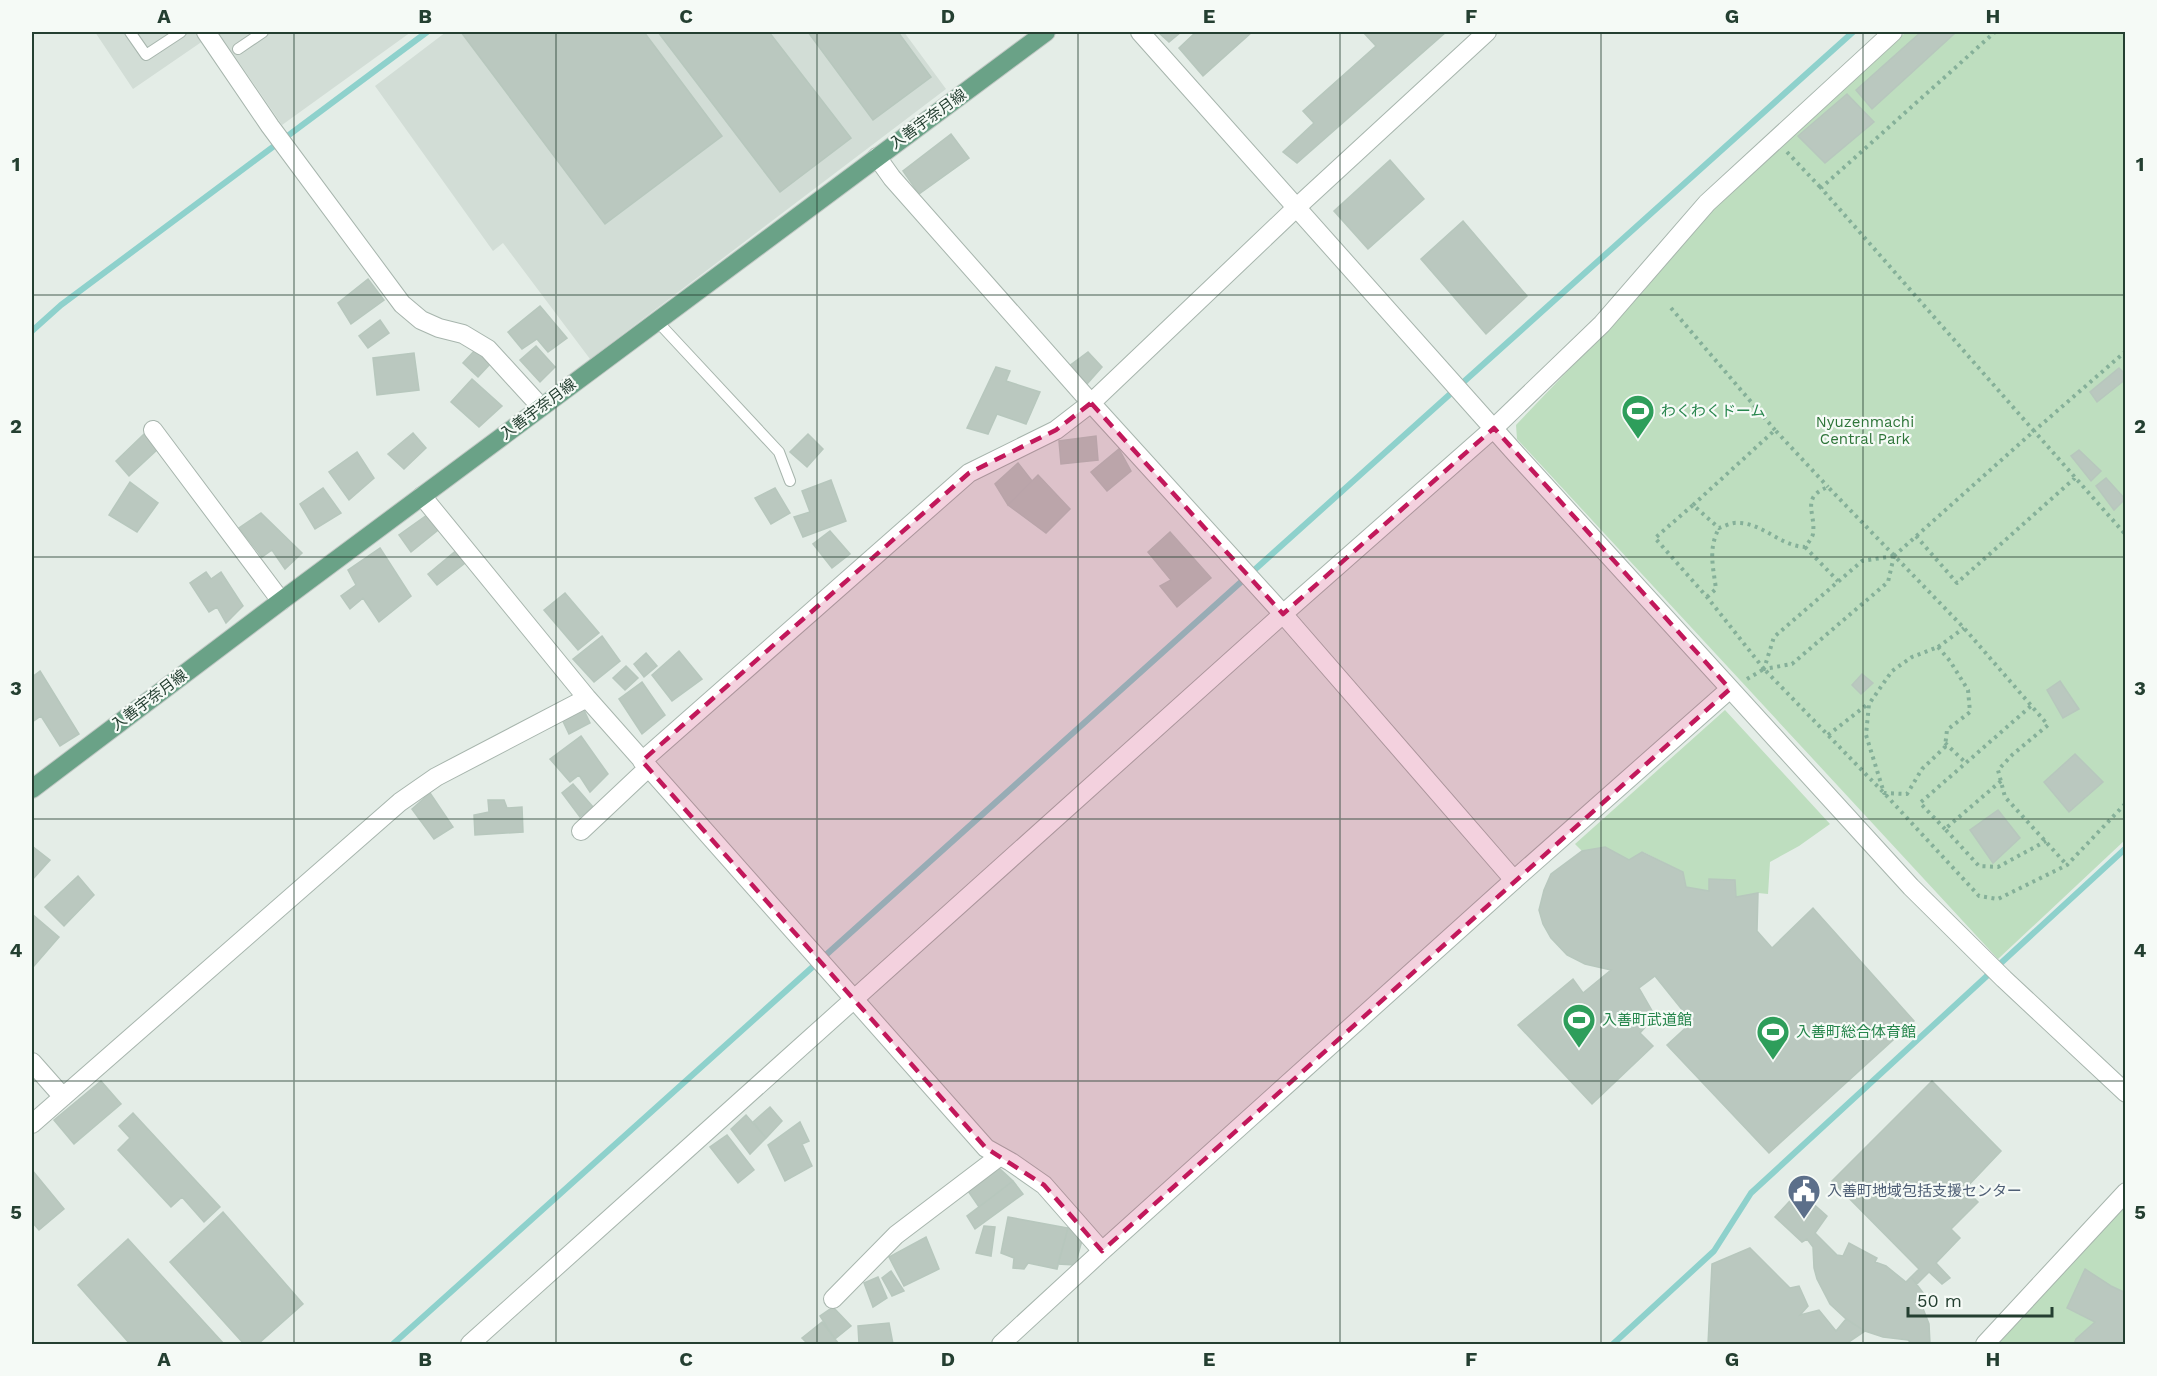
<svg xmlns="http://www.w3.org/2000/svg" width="2157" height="1376" font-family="'Work Sans','Noto Sans JP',sans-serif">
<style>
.built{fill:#d2ddd6}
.green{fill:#bedebf}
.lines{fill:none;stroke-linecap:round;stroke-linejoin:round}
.stream{stroke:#8ed1cc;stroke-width:6}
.building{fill:#bac8bf;stroke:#b7c7bd;stroke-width:1.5}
.service-casing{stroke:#a7b5ad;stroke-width:12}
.minor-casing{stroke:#a7b5ad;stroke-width:20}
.tertiary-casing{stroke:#a7b5ad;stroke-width:20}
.primary-casing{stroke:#c2c9c5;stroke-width:20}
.path{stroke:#85b099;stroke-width:4;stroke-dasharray:3 4.5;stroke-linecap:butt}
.service{stroke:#fff;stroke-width:10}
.minor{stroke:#fff;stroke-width:18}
.tertiary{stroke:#fff;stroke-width:18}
.primary{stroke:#6aa287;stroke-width:18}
.marked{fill:#c2185b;fill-opacity:0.2;stroke:#c2185b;stroke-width:4.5;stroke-dasharray:12 8;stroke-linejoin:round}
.grid{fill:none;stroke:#243f31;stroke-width:1.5;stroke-opacity:0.55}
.labels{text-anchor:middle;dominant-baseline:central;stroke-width:4.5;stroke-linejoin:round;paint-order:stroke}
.street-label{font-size:15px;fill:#243f31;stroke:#f5faf6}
.leisure-label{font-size:15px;fill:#27864d;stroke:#f5faf6;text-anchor:start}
.park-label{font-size:15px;fill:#2e7539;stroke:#f5faf6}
.service-label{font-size:15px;fill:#4e5e75;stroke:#f5faf6;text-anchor:start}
.neatline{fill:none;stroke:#243f31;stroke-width:2}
.grid-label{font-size:20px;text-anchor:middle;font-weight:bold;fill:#243f31}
</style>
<rect width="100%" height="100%" fill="#e4ede7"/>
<path class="built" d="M95,32H216L133,89Z
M218,32H411L282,125Z
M446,32H904L946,89L590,359L503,243L493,251L375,86Z"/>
<path class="green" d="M1906,32H2125V840L1998,959L1517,439L1516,425L1642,293L1672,254L1713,208Z
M1725,710L1830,824L1799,846L1770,862L1768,894L1758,893L1736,897L1735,880L1710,879L1709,891L1686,887L1683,872L1643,852L1629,860L1582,851L1575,844Z
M2125,1206V1344H1998Z"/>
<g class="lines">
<path class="stream" d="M32,331L61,305L427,32
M393,1344L1853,32
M1613,1344L1714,1251L1751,1193L2126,848"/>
</g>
<path class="building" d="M461,32H644L722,136L605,224Z
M658,32H769L851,138L780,192Z
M808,32H898L931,77L873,120Z
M1158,32H1181L1169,42Z
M1196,32H1252L1203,76L1179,48Z
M1363,32H1446L1297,163L1283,152L1314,123L1303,111L1376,46Z
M1921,32H1952L1954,34L1872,109L1856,90Z
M1847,94L1874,122L1825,163L1798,136Z
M951,134L969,158L919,194L903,171Z
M1390,160L1424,199L1368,249L1334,211Z
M1463,221L1527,296L1486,334L1421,259Z
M368,279L384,300L351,324L338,303Z
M540,306L567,338L548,352L537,339L522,349L508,332Z
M380,320L389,333L368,348L359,336Z
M536,346L555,367L540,382L520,360Z
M476,349L491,363L478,377L463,363Z
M1088,352L1102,367L1086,385L1069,366Z
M414,353L419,390L377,395L373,358Z
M996,367L1010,371L1006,381L1040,392L1026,424L997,414L988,434L967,428Z
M2119,368L2126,375V379L2097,402L2090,392Z
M472,379L502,406L479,427L451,402Z
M413,433L426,448L404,469L388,454Z
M144,434L158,449L129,476L116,461Z
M808,434L823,449L807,467L790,452Z
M1096,436L1098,460L1061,464L1059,441Z
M1119,449L1131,471L1107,491L1091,472Z
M2079,450L2101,471L2091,481L2071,456Z
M357,452L374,478L349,500L329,472Z
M1018,463L1032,481L1008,505L995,484Z
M1038,475L1070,509L1046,533L1008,505Z
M2106,478L2125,499L2114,510L2096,486Z
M831,480L846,521L803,537L794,517L810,512L802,491Z
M130,482L158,503L137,532L109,515Z
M323,488L341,513L315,529L300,504Z
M775,488L790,513L771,524L755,498Z
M261,513L302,553L285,569L272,550L262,557L239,528Z
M427,515L438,530L411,552L399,535Z
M830,531L850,554L832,568L813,544Z
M1170,532L1211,578L1177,607L1160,586L1171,580L1148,552Z
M380,548L411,596L379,622L363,598L350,609L341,596L356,585L348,570Z
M458,549L469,560L437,585L428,574Z
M206,572L211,579L221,572L243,606L226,623L217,607L209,612L190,583Z
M565,593L599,633L578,650L544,610Z
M602,636L620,661L594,682L573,659Z
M679,651L702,679L672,701L652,675Z
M646,653L657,666L644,677L634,664Z
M626,666L638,678L625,690L613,678Z
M40,671L79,734L60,746L41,716L32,722V677Z
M1862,674L1873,683L1861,694L1852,685Z
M2060,681L2079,709L2063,718L2047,690Z
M642,682L665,715L642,734L619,699Z
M582,706L590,723L569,734L561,717Z
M581,736L608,774L590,792L579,775L570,782L550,759Z
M2075,754L2103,782L2069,812L2044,782Z
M573,784L593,807L580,817L562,793Z
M430,793L453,827L434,839L412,809Z
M488,800H504L507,808L522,807L523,832L475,835L474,815L489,812Z
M1998,810L2020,838L1993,863L1970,830Z
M32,846L50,860L32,880Z
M1605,847L1629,860L1642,852L1683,872L1686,887L1709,891V879L1735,880L1736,897L1758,893L1757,931L1772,948L1813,908L1914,1021L1769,1153L1667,1045L1692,1022L1655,976L1639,988L1655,1016L1640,1033L1653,1046L1592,1104L1518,1025L1573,979L1583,993L1611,970L1585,964L1567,955L1551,938L1543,924L1539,910L1544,890L1551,874L1582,851Z
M78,876L94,895L64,926L45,907Z
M32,914L59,937L34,966L32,964Z
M101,1081L121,1104L74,1144L54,1120Z
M1932,1081L2001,1151L1965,1189L1978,1202L1951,1229L1960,1238L1936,1263L1950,1278L1942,1284L1929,1272L1917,1284L1911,1277L1919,1269L1832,1181Z
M770,1107L782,1121L766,1138L753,1122Z
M133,1113L220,1207L204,1222L182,1197L171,1207L118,1150L130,1138L119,1126Z
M746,1115L766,1138L750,1154L731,1129Z
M800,1122L809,1141L802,1144L812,1166L785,1181L768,1145Z
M727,1135L754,1170L738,1183L710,1147Z
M999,1168L1013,1181L979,1207L968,1191Z
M32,1170L64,1209L39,1230L32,1222Z
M1013,1181L1023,1194L975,1229L967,1216Z
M1799,1191L1827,1216L1815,1233L1837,1255L1843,1256L1849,1243L1877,1258L1875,1262L1886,1266L1906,1282L1911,1277L1927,1298L1922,1306L1929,1324L1930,1344H1912L1908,1340L1883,1337L1865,1331L1846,1319L1830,1304L1817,1279L1814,1268L1813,1247L1807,1239L1802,1242L1775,1217Z
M223,1212L303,1304L258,1344H244L170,1262Z
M1008,1217L1068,1228L1057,1269L1028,1263L1024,1269L1013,1268L1014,1258L1001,1253Z
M984,1226L995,1227L991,1256L976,1253Z
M1068,1228L1083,1237L1075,1265L1058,1264Z
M926,1237L939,1269L904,1286L889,1257Z
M128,1239L224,1344H130L78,1285Z
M1750,1248L1790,1288L1799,1286L1808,1306L1800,1315L1819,1310L1836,1331L1846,1319L1865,1331L1849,1342L1850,1344H1708L1712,1264Z
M2085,1269L2111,1286L2126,1293V1344H2074L2076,1339L2095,1322L2067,1308Z
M891,1271L904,1291L892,1296L882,1278Z
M878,1277L887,1298L873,1307L864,1283Z
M833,1307L851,1326L835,1339L820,1316Z
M822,1322L835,1339L839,1344H808L802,1338Z
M889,1323L893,1344H859L858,1326Z"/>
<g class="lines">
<g class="service-casing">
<path id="service" d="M130,32L146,55L181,32
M238,49L263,32
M657,321L779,452L790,481"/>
</g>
<g class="minor-casing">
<path id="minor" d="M206,32L270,126L402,304L421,320L439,328L463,334L488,349L541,407
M877,157L892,178L1091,403L1283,614
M1494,428L1602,324L1707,203L1893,32
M153,430L281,601
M422,496L587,698L986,1148L1011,1162L1044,1185L1102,1251
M642,761L969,473L1056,430L1091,403L1297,207L1487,32
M581,831L648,768
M32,1062L63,1097
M32,1124L400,802L436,777L587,698
M833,1299L896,1235L1000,1156
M1001,1344L1102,1251L1514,880"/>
</g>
<g class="tertiary-casing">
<path id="tertiary" d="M1140,32L1517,455L1911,887L2004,979L2126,1093
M1283,614L1514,880L1730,689
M470,1344L1283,614L1494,428
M1985,1344L2126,1192"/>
</g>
<g class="primary-casing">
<path id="primary" d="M32,789L281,601L1046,32"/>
</g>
<path class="path" d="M1787,152L1821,188
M1671,308L1775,430
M2126,351L2034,431L2126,535
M1693,505L1775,430L1828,487
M1916,536L1957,583L2075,478
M1805,547L1838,581
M1894,556L2034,431L1821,188L1995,32
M1894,556L1888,582L1792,664L1764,669L1774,637L1862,561Z
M1707,597L1716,589C1713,566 1708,549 1719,528
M1938,647L1950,661L1968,690L1970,712L1947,730L1945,747L1922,769L1907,794L1884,793L1866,735L1869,704L1892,671L1912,657Z
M1938,647L1964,628
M1764,669L1707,597L1655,538L1693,505L1719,528C1725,526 1732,522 1738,523C1763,523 1780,546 1805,547C1808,543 1812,538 1813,534C1816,512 1800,498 1828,487L1964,628L2048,725L2012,755L1998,770L2005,797L2067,865
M1747,679L1764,669L1884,793L1979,896L1998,899L2067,865L2126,803
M1828,735L1868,704
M1945,743L1966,763
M2001,781L1945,829L1979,866L1998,867L2046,841
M1945,829L1920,803L2031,706"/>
<use href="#service" class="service"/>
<use href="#minor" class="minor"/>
<use href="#tertiary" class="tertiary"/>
<use href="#primary" class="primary"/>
</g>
<path class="marked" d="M1091,403L1283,614L1494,428L1730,689L1102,1251L1044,1185L986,1148L642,761L969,473L1056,430Z"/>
<path class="grid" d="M294,32V1344M556,32V1344M817,32V1344M1078,32V1344M1340,32V1344M1601,32V1344M1863,32V1344M32,295H2126M32,557H2126M32,819H2126M32,1081H2126"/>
<defs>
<g id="stadium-pin" transform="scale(1.725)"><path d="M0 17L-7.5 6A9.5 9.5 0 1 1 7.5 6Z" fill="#2e9e5b" stroke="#f5faf6"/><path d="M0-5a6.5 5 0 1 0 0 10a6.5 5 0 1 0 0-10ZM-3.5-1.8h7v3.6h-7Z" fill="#fff"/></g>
<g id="civic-pin" transform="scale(1.725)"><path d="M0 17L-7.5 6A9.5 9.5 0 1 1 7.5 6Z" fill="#5c6f8a" stroke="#f5faf6"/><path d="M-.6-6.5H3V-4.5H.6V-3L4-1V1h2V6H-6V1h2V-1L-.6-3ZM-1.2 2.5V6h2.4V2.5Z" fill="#fff"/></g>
</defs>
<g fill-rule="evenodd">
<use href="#stadium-pin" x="1638" y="411"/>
<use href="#stadium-pin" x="1579" y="1020"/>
<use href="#stadium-pin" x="1773" y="1032"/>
<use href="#civic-pin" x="1804" y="1191"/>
</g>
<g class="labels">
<g class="street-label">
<text transform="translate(928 119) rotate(-36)">入善宇奈月線</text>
<text transform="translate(538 409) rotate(-37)">入善宇奈月線</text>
<text transform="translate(149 700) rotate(-37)">入善宇奈月線</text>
</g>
<g class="leisure-label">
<text x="1661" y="411">わくわくドーム</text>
<text x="1602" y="1020">入善町武道館</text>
<text x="1796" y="1032">入善町総合体育館</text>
</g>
<g class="park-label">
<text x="1865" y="422">Nyuzenmachi<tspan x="1865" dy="17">Central Park</tspan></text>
</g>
<g class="service-label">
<text x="1827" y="1191">入善町地域包括支援センター</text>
</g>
</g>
<rect width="2157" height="1376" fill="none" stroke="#f5faf6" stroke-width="66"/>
<path d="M1908 1307v9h144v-9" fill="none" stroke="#243f31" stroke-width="3"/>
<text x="1917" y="1307" font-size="18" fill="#243f31" stroke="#f5faf6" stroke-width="4.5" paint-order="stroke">50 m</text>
<rect x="33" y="33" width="2091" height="1310" class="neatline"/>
<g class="grid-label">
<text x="164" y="23">A</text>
<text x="425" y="23">B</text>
<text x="686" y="23">C</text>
<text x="948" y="23">D</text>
<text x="1209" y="23">E</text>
<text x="1471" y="23">F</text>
<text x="1732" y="23">G</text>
<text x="1993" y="23">H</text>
<text x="16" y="171">1</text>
<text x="2140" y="171">1</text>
<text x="16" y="433">2</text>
<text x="2140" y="433">2</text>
<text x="16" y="695">3</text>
<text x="2140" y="695">3</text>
<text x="16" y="957">4</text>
<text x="2140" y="957">4</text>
<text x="16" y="1219">5</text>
<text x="2140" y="1219">5</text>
<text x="164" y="1366">A</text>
<text x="425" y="1366">B</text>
<text x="686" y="1366">C</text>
<text x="948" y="1366">D</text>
<text x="1209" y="1366">E</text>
<text x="1471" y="1366">F</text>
<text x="1732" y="1366">G</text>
<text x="1993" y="1366">H</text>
</g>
</svg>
